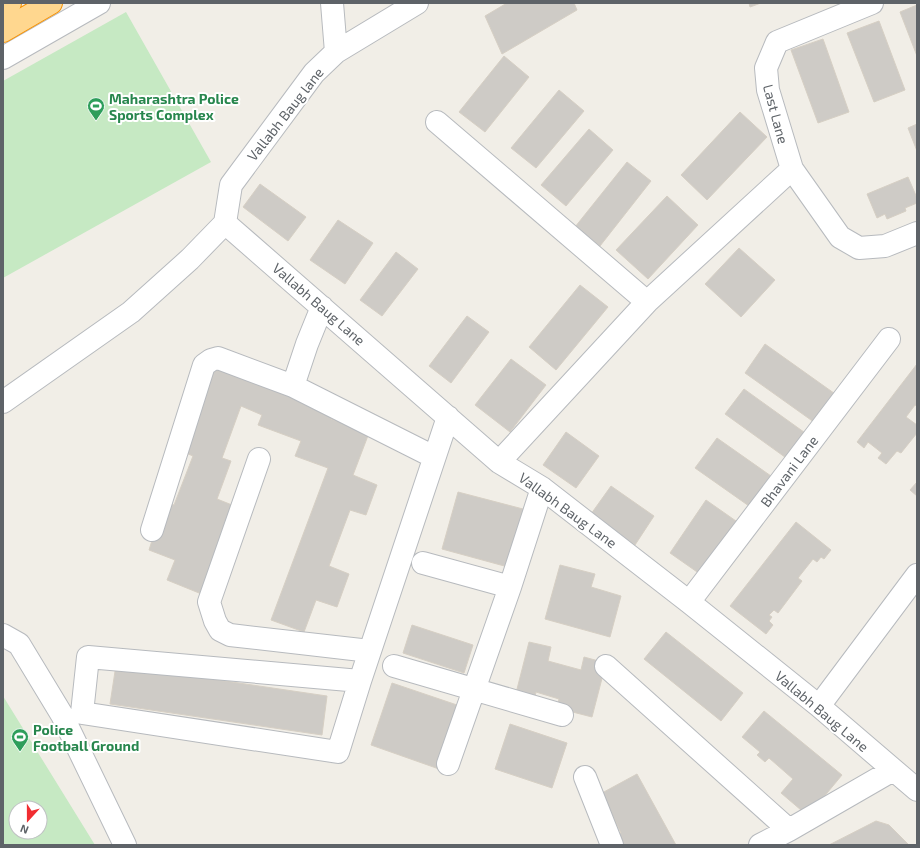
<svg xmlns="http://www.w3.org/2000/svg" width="920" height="848" font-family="'Exo 2',sans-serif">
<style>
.green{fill:#c6e9c3;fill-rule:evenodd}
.building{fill:#cecbc6;stroke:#d6cfc4}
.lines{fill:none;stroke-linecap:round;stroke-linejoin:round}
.minor-casing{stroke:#b7babe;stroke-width:24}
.highway-casing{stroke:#f79100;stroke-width:24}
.minor{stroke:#fff;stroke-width:22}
.highway{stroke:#ffd78f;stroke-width:22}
.labels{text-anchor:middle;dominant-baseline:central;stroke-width:4;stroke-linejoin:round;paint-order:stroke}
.leisure-label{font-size:14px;font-weight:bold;fill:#27864d;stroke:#fff;text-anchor:start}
.street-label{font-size:14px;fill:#5e6368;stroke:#fff}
</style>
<rect width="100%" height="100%" fill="#f1eee7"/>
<path class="green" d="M126,12L211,162L3,278V81Z
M3,696L95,845H3ZM16,808H40V832H16Z"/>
<path class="building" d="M507,3H574L577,10L502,54L485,16Z
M749,3H761L750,7Z
M917,5V56L900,12Z
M879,21L905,90L874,102L847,33Z
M823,39L849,112L818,123L791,50Z
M504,56L529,77L485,132L459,112Z
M559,90L584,111L536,168L511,148Z
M740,112L767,137L707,200L681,175Z
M917,124V151L908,128Z
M589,129L613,150L566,206L541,185Z
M627,162L651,181L600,246L575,227Z
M908,177L917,198V203L905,208L906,211L887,219L885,214L877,218L867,194Z
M260,184L306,217L288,241L243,207Z
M667,196L698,225L648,279L616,250Z
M338,220L373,243L345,284L310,260Z
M739,248L775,280L741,317L705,284Z
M396,252L418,269L382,316L360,300Z
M580,285L608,307L556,370L529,347Z
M467,316L489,332L451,383L429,366Z
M765,344L838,396L818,425L745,373Z
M511,359L546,385L510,432L475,405Z
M917,364V406L915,405L906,417L917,425V433L901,453L897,451L886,464L878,458L882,453L868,442L864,448L857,442Z
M215,365L332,409L331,419L369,433L353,475L377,485L366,515L350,510L329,566L349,574L337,607L316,600L304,632L271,620L328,468L295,456L301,441L258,425L262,415L241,406L222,458L231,461L217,499L237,507L204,595L167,580L175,560L149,550L164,503L174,505L193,456L181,451Z
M744,389L808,435L789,460L725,414Z
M566,432L599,456L576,488L543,465Z
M717,438L771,476L749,506L695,468Z
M917,482V496L910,490Z
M611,486L654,516L635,545L591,514Z
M458,492L523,509L508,567L442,549Z
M706,500L736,521L700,574L670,553Z
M796,522L831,550L824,559L821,557L817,562L813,559L798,578L802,581L778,613L774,610L769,615L772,617L769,621L773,625L766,634L730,606Z
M560,565L595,574L591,587L621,596L610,637L545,619Z
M412,625L473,645L464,673L403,653Z
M666,632L743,693L721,721L644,659Z
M529,642L551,647L548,661L581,670L584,657L606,663L592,717L557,708L559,699L536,692L534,702L515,697Z
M116,665L327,696L322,735L110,704Z
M392,683L460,706L439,769L371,745Z
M764,711L842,775L808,816L781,793L793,779L769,758L765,762L757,755L760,752L742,737Z
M510,724L567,743L552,788L495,769Z
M637,774L676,845H615L613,839L621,833L602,793Z
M876,821L889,825L909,845H829Z"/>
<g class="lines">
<g class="minor-casing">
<path id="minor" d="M332,3L336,52
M872,3L777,42L766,68L768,90L792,169L840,237L859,248L885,246L917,233
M3,58L99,3
M437,122L647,302
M225,223L499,462L542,488L689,602L819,706L917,790
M225,223L231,185L314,73L336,52L417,3
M293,386L434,457
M3,402L131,312L190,259L225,223
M259,459L209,602L215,621L220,630L230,635L370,651
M499,462L647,302L792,169
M152,530L204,365L211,360L218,358L293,386L307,344L322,307
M423,563L510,587
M689,602L889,339
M3,635L19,644L62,715L125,845
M394,666L562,715
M606,666L789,830
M360,681L88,657L82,713L338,752L360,681L448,417
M819,706L917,575
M448,764L510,587L542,488
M585,777L612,845
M760,845L789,830L893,770"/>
</g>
<g class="highway-casing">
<path id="highway" d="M3,7L10,3
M3,31L51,3"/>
</g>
<use href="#minor" class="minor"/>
<use href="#highway" class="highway"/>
</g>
<defs>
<g id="stadium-pin" transform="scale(0.9)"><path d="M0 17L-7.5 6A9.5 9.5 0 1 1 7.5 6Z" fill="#2e9e5b" stroke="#fff"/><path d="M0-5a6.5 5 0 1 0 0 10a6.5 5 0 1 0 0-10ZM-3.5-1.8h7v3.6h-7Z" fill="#fff"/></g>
</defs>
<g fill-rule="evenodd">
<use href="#stadium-pin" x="96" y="106"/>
<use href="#stadium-pin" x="20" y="737"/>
</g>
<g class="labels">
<g class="leisure-label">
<text x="109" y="98">Maharashtra Police<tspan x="109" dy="16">Sports Complex</tspan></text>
<text x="33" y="729">Police<tspan x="33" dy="16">Football Ground</tspan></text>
</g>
<g class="street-label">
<text transform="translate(285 114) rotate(-52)">Vallabh Baug lane</text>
<text transform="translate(776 114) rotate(75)">Last Lane</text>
<text transform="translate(319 304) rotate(41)">Vallabh Baug Lane</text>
<text transform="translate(789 471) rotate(-53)">Bhavani Lane</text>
<text transform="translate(568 510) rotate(36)">Vallabh Baug Lane</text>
<text transform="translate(822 711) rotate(40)">Vallabh Baug Lane</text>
</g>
</g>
<rect width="920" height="848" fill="none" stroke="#5e6368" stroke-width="8"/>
<g transform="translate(28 820) rotate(201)"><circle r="19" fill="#ffffff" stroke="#bfc1c3"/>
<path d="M0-3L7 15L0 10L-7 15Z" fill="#f12d31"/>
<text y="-6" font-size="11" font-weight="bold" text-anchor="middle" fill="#5e6368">N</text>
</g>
</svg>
